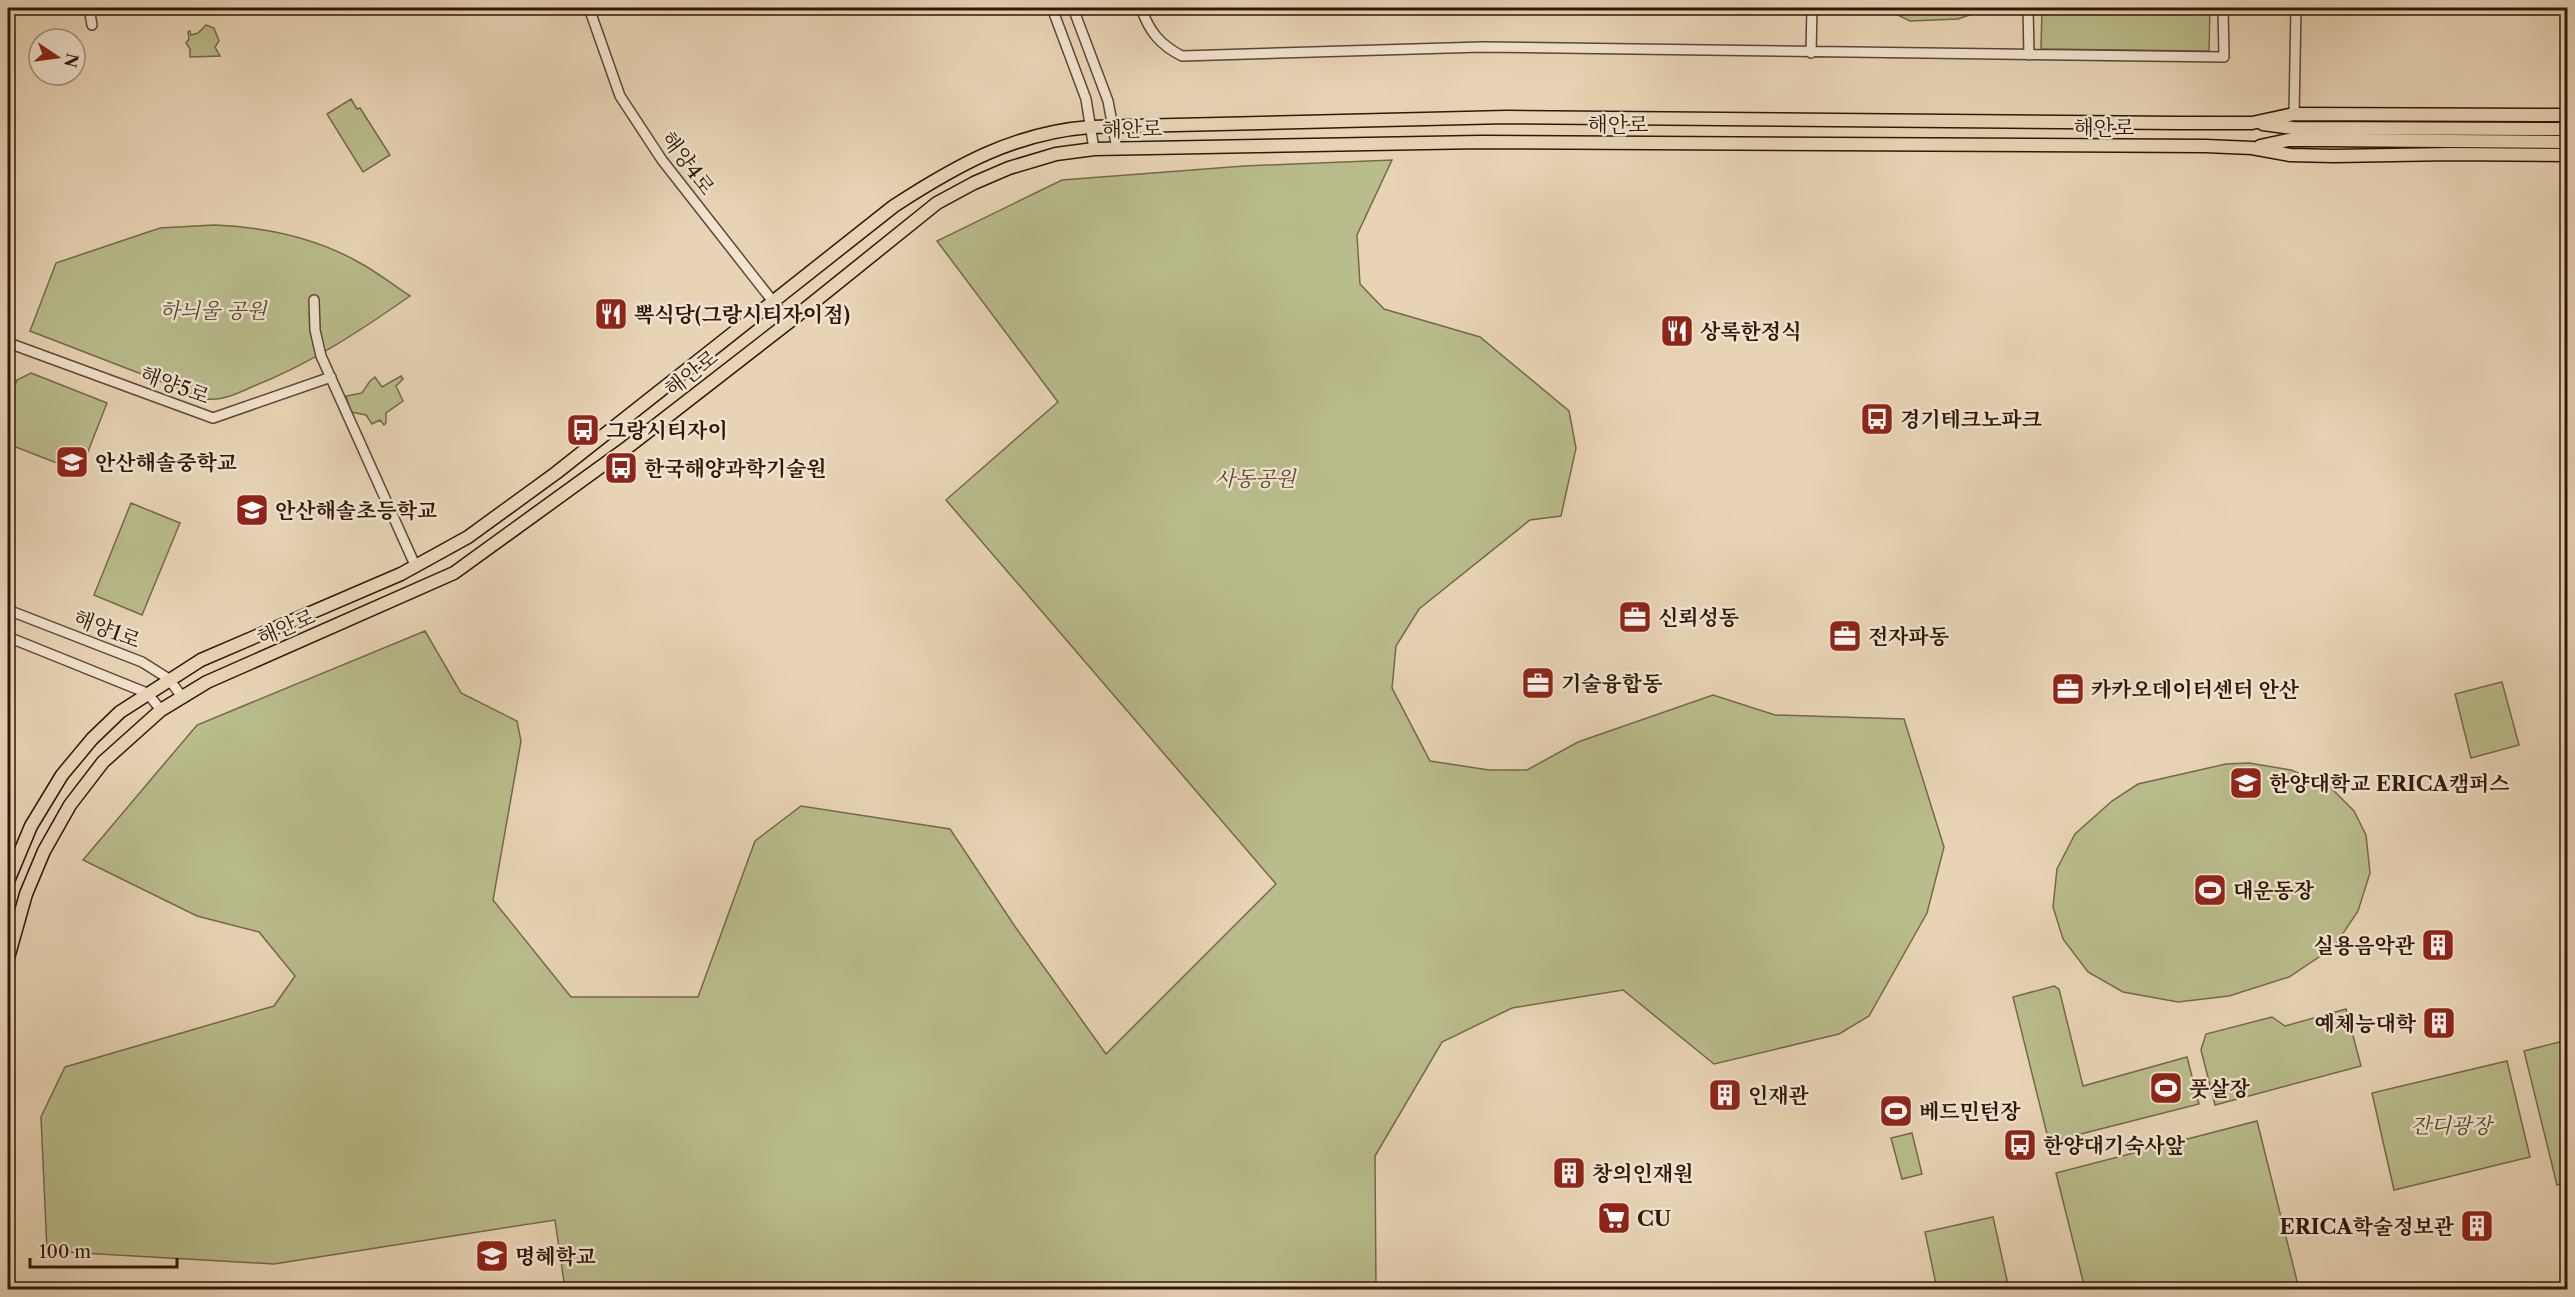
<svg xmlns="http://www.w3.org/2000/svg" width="2575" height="1297" font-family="'Libre Caslon Text','Noto Serif KR',serif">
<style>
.green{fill:#b9bc8b;stroke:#75694a;stroke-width:1.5}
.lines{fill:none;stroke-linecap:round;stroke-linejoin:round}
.minor-casing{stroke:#5f4634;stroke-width:12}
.major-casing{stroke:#311609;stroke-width:15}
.minor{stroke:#f0e3cf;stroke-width:9}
.major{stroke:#e8d4b5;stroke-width:12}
.labels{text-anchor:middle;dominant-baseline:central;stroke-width:5;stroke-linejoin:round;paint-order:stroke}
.street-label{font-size:21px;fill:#311609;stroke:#f0e3cf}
.park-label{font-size:21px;font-style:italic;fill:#5a4830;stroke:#f0e3cf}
.poi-label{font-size:21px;font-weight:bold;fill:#311609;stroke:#f0e3cf;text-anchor:start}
</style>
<rect width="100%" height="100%" fill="#e8d4b5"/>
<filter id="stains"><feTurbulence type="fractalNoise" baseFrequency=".00333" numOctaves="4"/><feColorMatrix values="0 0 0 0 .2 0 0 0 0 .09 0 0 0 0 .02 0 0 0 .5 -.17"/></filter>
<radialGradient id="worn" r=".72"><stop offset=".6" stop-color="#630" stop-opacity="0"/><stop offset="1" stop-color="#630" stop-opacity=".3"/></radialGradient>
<path class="green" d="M1883,8H1990L1958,19L1910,21Z
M2042,8H2210L2209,51L2041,49Z
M206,25L214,28L219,41L215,47L220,56L190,57V49L186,43L189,39L188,32L190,31L191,35L198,33Z
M351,99L357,109L360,108L390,155L363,172L327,114Z
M1392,160L1357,235L1360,284L1384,309L1480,337L1569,411L1576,448L1561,516L1530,520L1419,609L1396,646L1392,688L1430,761L1489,770H1527L1578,742L1713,695L1775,715L1904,719L1944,847L1927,913L1869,1016L1839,1034L1714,1064L1623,990L1512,1008L1442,1042L1375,1156L1376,1289H565L555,1220L274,1264L47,1251L41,1117L65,1067L274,1006L295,976L259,932L197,916L83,860L197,725L425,631L461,693L517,721L521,741L493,900L571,997H698L755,841L801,806L950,829L1016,928L1106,1054L1276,884L946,500L1058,402L937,241L1062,180L1244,166Z
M214,225C265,227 315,237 360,263C377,272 393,285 410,296C360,331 310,364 254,386C238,393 223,401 206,399L30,331L56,263L160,228Z
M31,373L107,403L80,472L8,444V404L17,380Z
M401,376L403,379L396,386L403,401L386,413V423L384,425L380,420L372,424L366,415L351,412L346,396L362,393L370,381L375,377L382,387Z
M131,503L180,523L142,615L94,595Z
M2502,682L2519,745L2471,758L2455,694Z
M2249,763L2291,770L2329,786L2354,811L2366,835L2370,873L2358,911L2334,947L2289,977L2229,996L2178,1002L2123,992L2088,972L2063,939L2053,907L2057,869L2075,834L2112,801L2138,784L2226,764Z
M2054,986L2059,989L2083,1086L2187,1057L2199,1104L2049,1142L2013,997Z
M2346,1009L2361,1066L2215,1105L2201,1050L2206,1034L2272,1017L2285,1026Z
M2567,1040V1182L2557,1185L2524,1051Z
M2507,1061L2530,1157L2394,1190L2372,1093Z
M2257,1121L2299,1289H2085L2056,1173Z
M1912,1133L1922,1174L1902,1179L1891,1138Z
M1993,1217L2009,1289H1937L1925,1232Z"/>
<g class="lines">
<g class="minor-casing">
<path id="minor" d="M89,8L92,25
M589,8L620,96L662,160L789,322
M1052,8L1086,99L1094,149
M1073,8L1108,101L1117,149
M1141,8C1149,31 1160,45 1182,56L1482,47L2224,57L2223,8
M2028,8L2029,55
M1811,53L1812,8
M2294,114L2296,8
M314,300L315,330L321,356L415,565
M8,349L14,345L213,418L331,377
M8,610L142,662L169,679L182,697
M8,637L147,693L161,710"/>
</g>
<g class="major-casing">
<path id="major" d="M2263,124L2293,128L2568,129
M2260,146L2288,140H2321L2568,142
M8,881L31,826L62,775L92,739L120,712L201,660L401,574L468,537L556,473L894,206C957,165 1014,133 1090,127L1507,117L2179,123H2252L2294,114L2568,115
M8,958L26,894L44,851L70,805L103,762L161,710L207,682L454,573L628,447L789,322L937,203L974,183L1009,168L1056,154L1094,149L1481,142L2205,146L2252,148L2290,155L2334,156L2451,154L2568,155"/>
</g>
<use href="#minor" class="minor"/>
<use href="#major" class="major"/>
</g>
<defs>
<g id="restaurant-square" transform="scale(1.725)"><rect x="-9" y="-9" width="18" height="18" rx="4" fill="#8f2418" stroke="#f0e3cf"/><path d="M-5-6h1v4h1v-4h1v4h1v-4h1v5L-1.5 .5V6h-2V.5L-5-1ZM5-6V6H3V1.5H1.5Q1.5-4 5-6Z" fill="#fff"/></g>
<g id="bus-square" transform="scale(1.725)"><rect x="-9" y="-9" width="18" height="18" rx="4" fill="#8f2418" stroke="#f0e3cf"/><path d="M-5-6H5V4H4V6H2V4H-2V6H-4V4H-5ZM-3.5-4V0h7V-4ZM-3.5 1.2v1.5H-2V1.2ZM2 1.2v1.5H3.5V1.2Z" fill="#fff"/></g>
<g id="school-square" transform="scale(1.725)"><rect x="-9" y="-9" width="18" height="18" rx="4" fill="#8f2418" stroke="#f0e3cf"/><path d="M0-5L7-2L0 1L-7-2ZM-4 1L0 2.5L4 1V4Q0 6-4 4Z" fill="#fff"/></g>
<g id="office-square" transform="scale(1.725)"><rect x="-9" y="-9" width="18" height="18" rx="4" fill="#8f2418" stroke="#f0e3cf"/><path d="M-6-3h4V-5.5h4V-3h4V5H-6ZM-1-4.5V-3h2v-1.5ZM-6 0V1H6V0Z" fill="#fff"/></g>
<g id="university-square" transform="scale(1.725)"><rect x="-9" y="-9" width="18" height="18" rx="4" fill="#8f2418" stroke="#f0e3cf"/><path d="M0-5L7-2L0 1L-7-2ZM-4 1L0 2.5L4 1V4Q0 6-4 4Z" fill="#fff"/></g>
<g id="stadium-square" transform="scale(1.725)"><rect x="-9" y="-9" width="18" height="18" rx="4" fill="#8f2418" stroke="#f0e3cf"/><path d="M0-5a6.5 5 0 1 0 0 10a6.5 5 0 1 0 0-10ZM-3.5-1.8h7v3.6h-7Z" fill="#fff"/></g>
<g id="building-square" transform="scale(1.725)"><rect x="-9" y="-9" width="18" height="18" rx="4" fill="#8f2418" stroke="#f0e3cf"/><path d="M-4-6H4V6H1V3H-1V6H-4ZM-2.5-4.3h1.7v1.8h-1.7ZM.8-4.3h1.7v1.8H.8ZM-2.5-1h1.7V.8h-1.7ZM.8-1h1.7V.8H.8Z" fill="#fff"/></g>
<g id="supermarket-square" transform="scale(1.725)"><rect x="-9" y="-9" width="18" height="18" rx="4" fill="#8f2418" stroke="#f0e3cf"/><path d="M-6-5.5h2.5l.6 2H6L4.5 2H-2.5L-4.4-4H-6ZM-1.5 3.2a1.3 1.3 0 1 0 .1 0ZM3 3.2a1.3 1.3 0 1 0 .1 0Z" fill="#fff"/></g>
</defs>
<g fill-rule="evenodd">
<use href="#restaurant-square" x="611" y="314"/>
<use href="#restaurant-square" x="1677" y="331"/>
<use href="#bus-square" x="1877" y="419"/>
<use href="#bus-square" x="583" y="430"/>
<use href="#school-square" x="72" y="462"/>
<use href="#bus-square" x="621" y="468"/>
<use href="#school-square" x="252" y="510"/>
<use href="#office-square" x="1635" y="617"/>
<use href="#office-square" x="1845" y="636"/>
<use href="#office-square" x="1538" y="683"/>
<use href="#office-square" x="2068" y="689"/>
<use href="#university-square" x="2246" y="783"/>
<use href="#stadium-square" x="2210" y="890"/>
<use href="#building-square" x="2438" y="945"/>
<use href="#building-square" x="2439" y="1023"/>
<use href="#stadium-square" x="2166" y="1088"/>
<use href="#building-square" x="1725" y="1095"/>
<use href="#stadium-square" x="1896" y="1111"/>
<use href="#bus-square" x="2020" y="1145"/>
<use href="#building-square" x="1569" y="1173"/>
<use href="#supermarket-square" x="1614" y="1218"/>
<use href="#building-square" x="2477" y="1226"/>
<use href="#school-square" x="492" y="1256"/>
</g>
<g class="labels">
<g class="street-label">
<text x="1618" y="124">해안로</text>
<text x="2104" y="127">해안로</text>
<text transform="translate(1132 129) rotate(-1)">해안로</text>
<text transform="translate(688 163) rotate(53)">해양4로</text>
<text transform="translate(691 373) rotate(-38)">해안로</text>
<text transform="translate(175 385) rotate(20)">해양5로</text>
<text transform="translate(286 627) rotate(-23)">해안로</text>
<text transform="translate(107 629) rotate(21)">해양1로</text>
</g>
<g class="park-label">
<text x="213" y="310">하늬울 공원</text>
<text x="1255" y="478">사동공원</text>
<text x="2451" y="1125">잔디광장</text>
</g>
<g class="poi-label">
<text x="634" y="314">뽁식당(그랑시티자이점)</text>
<text x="1700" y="331">상록한정식</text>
<text x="1900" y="419">경기테크노파크</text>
<text x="606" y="430">그랑시티자이</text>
<text x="95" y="462">안산해솔중학교</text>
<text x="644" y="468">한국해양과학기술원</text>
<text x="275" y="510">안산해솔초등학교</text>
<text x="1658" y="617">신뢰성동</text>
<text x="1868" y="636">전자파동</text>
<text x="1561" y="683">기술융합동</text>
<text x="2091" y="689">카카오데이터센터 안산</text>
<text x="2269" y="783">한양대학교 ERICA캠퍼스</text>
<text x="2233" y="890">대운동장</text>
<text x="2415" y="945" text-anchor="end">실용음악관</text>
<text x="2416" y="1023" text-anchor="end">예체능대학</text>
<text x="2189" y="1088">풋살장</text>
<text x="1748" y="1095">인재관</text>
<text x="1919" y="1111">베드민턴장</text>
<text x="2043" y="1145">한양대기숙사앞</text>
<text x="1592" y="1173">창의인재원</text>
<text x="1637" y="1218">CU</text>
<text x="2454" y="1226" text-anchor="end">ERICA학술정보관</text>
<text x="515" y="1256">명혜학교</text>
</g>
</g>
<rect width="2575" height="1297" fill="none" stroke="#e8d4b5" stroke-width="30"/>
<rect x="9" y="9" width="2557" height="1279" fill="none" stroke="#311609" stroke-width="3"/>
<rect x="15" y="15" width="2545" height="1267" fill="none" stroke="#311609" stroke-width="1.5"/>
<g transform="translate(57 57) rotate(103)"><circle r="28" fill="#f0e3cf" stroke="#a49180" stroke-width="1.5"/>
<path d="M0-4.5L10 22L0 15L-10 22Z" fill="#8f2418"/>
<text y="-9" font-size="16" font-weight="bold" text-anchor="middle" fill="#311609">N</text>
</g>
<path d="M30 1258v9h147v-9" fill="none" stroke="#311609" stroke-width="3"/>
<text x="39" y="1258" font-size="18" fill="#311609" stroke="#f0e3cf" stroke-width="4.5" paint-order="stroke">100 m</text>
<rect width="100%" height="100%" filter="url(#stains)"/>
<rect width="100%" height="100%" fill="url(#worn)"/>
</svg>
